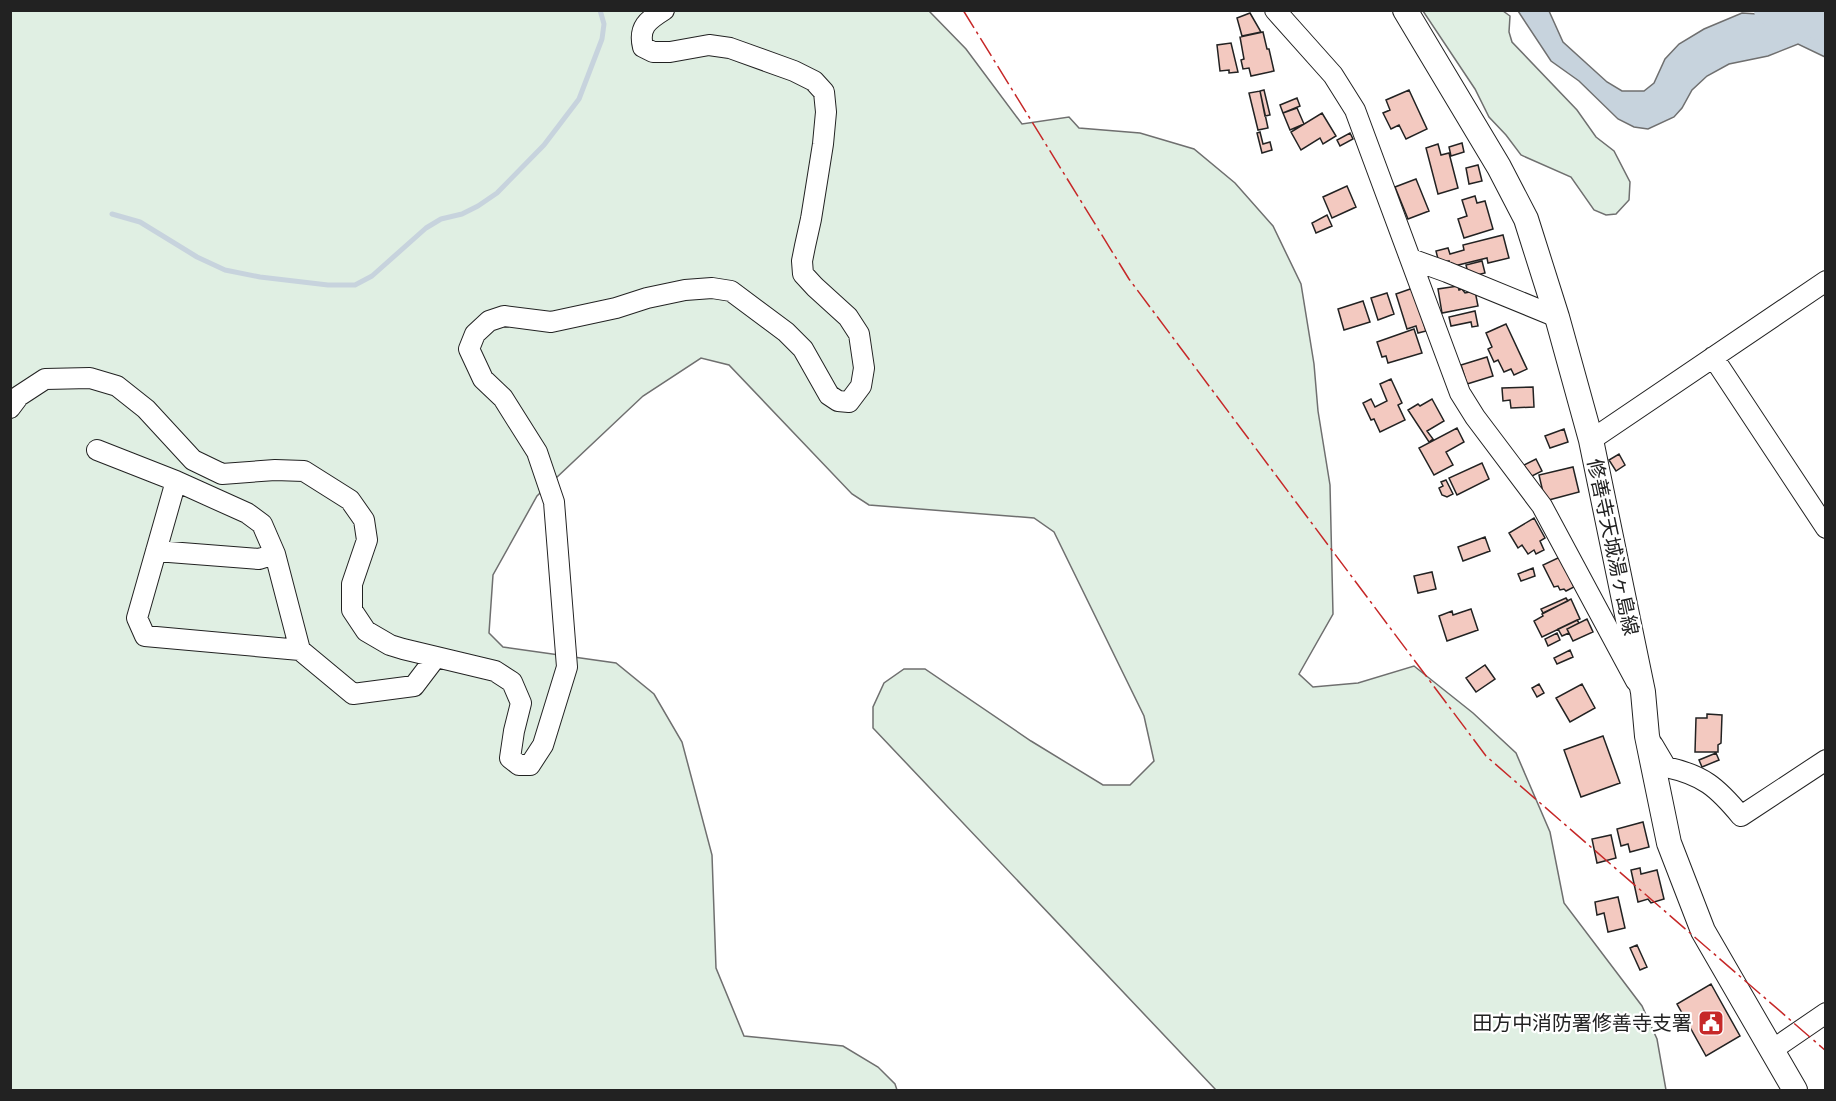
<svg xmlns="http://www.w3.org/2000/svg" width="1836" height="1101" font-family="'Space Grotesk','Noto Sans JP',sans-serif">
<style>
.green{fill:#e0efe3;stroke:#6f6f6f;stroke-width:1.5}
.water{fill:#c7d3dd;stroke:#6f6f6f;stroke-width:1.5}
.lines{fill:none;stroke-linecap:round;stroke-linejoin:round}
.stream{stroke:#c7d3dd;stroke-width:5}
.river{stroke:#c7d3dd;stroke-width:30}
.building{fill:#f3c9c0;stroke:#222;stroke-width:1.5}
.minor-casing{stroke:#222;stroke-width:22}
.major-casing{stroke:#222;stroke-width:26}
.minor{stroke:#fff;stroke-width:20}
.major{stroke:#fff;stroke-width:24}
.power{stroke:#c62828;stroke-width:1.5;stroke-dasharray:21 4.5 3 4.5;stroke-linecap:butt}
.labels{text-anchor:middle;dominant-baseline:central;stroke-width:4.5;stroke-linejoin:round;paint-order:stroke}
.street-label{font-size:20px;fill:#222;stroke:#fff}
.poi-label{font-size:20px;fill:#222;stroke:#fff;text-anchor:end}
</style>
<rect width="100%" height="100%" fill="#fff"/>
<path class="green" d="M10,11H929L966,49L1022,124L1069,117L1079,128L1140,133L1194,149L1235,183L1273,226L1301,284L1314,364L1318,411L1330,485L1333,614L1299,674L1313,687L1358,683L1414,666L1473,713L1516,753L1550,832L1564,903L1642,1006L1657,1039L1666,1090H1216L873,728V707L884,683L904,669H925L1031,741L1103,785H1130L1154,761L1144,716L1054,532L1034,518L869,505L852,494L729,365L701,358L643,396L537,496L493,575L489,633L503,647L616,663L654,694L682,742L712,855L716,968L744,1036L843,1046L878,1067L895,1084L897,1090H11Z
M1423,11H1503L1510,16L1509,32L1512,42L1577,110L1596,137L1614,151L1630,182L1629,200L1616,214L1606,215L1594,210L1571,177L1521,155L1506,135L1489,117L1475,89Z"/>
<path class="water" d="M1518,11H1549L1563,42L1607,82L1622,91H1644L1654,83L1665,59L1679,44L1704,29L1742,13L1773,15L1785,12L1783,11H1825V57L1798,44L1768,56L1729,64L1707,76L1692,90L1682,108L1674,117L1648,129L1634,127L1618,119L1579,81L1551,61Z"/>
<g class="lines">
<path class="stream" d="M112,214L140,222L197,257L225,270L260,277L328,285H355L372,276L426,228L441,219L462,214L478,206L497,193L544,145L579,99L602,39L604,24L600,10"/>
<path class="river" d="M1769,10L1826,27"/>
</g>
<path class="building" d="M1250,13L1261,32L1242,36L1237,18Z
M1263,32L1267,49H1269L1274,71L1251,76L1249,68L1243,69L1241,60L1244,59L1240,37Z
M1231,43L1238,72L1229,73V70L1220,71L1217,45Z
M1264,90L1270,115L1265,116L1260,91Z
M1409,90L1427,129L1406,139L1399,125L1391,129L1383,113L1390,110L1386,100Z
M1260,91L1268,128L1258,130L1249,93Z
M1297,98L1300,106L1283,113L1280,105Z
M1297,108L1304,124L1290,130L1283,113Z
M1322,113L1336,136L1323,144L1320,138L1301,150L1291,132Z
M1260,132L1263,144L1270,142L1272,150L1262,153L1257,133Z
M1350,133L1353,139L1340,146L1337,140Z
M1462,143L1464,152L1451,156L1449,147Z
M1438,144L1441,155L1449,153L1458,188L1438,194L1426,148Z
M1478,165L1482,181L1469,184L1466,168Z
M1416,179L1429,211L1408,219L1395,187Z
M1347,186L1356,207L1332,218L1323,197Z
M1475,196L1477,203L1485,201L1493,229L1464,238L1458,219L1467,216L1462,200Z
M1327,215L1332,226L1316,233L1312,223Z
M1503,235L1509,258L1488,263L1487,258L1450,267L1449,261L1439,263L1436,251L1448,248L1450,254L1464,250L1463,245Z
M1482,261L1485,273L1473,276L1468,273L1466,265Z
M1458,286L1459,290L1462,289L1465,293L1475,291L1478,306L1442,313L1438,289Z
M1413,288L1426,331L1418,333L1416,326L1407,329L1396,294Z
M1387,293L1394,314L1378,320L1371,298Z
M1363,301L1370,322L1344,330L1338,309Z
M1475,311L1478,326L1472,327L1471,322L1451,326L1449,317Z
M1506,324L1527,369L1514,375L1511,369L1504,372L1498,360L1494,362L1488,349L1492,347L1486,333Z
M1414,329L1422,353L1388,363L1386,356L1382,357L1377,342Z
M1487,357L1493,376L1467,384L1461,365Z
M1391,379L1402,403L1398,405L1405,420L1380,432L1374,419L1371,420L1363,403L1371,399L1375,407L1387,401L1380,384Z
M1533,387L1534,407L1511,408L1510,400L1503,401L1502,388Z
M1432,399L1444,421L1427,431L1433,439L1429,442L1408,410L1418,404L1420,406Z
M1457,428L1464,442L1446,452L1453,465L1434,475L1419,448Z
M1564,429L1568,442L1550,448L1545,436Z
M1619,454L1625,465L1616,471L1609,460Z
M1536,459L1542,471L1530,477L1524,465Z
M1482,463L1489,479L1457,495L1449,478Z
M1573,467L1579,492L1545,501L1539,475Z
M1446,480L1453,494L1447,497L1442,495L1439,488L1443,486L1441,482Z
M1534,518L1545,538L1540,541L1544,550L1536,554L1534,550L1528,554L1522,545L1518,548L1509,533Z
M1485,537L1490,551L1463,561L1458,547Z
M1560,557L1574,587L1566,591L1564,589L1560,590L1558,586L1554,587L1543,565Z
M1533,568L1535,576L1521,581L1518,574Z
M1432,572L1436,589L1418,593L1414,576Z
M1566,598L1568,601L1543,613L1541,609Z
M1571,599L1580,619L1542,637L1534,621L1543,616L1542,614Z
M1471,609L1478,630L1447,641L1439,616L1452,611L1453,615Z
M1587,619L1593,632L1573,641L1567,629Z
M1577,620L1579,623L1567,629L1569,633L1562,636L1558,629Z
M1557,633L1560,640L1548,646L1545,639Z
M1570,650L1573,657L1557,664L1554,658Z
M1485,665L1495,679L1476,692L1466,678Z
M1539,684L1544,693L1537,697L1532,688Z
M1582,684L1595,708L1570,722L1556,698Z
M1707,714L1722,715L1721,743L1718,745V752H1695L1696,718H1707Z
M1603,736L1620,783L1581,797L1564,750Z
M1716,753L1719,760L1702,767L1699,760Z
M1643,822L1649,847L1630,852L1628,844L1621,846L1617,829Z
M1611,835L1616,858L1597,863L1592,839Z
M1640,868L1641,874L1657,870L1664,899L1651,903L1648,899L1638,902L1631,870Z
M1618,897L1625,928L1608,932L1604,913L1597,915L1595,902Z
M1637,945L1647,967L1640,970L1630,948Z
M1711,984L1740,1036L1706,1056L1677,1004Z"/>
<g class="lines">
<g class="minor-casing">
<path id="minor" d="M1275,10L1333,75L1355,110L1460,393L1475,417L1542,506L1636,681
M1411,259L1447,272L1557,317
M1713,357L1826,528
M10,408L19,396L45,379L90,378L117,386L146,409L193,460L222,474L275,470L304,471L350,500L364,520L367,540L352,584V610L366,631L390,645L403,649L495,671L512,682L521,703L514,731L510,758L519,765H530L543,745L567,667L554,502L537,452L503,398L483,379L469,349L475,334L489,321L504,316L551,322L616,308L647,298L685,290L712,288L731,291L786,332L803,349L829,395L838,401L849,402L861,386L864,368L859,334L848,317L815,287L803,274L802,261L805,246L811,219L823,144L826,112L824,92L814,81L794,71L730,48L709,45L670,52H653L643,47C638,27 648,20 664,10
M1591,440L1826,281
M97,450L176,481L247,513L262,524L275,554L300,650L353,694L414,686L436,657
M176,481L137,618L145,636L300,650
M156,551L259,559L275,554
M1653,745L1666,767C1703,775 1717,787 1741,816L1826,760
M1772,1050L1826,1013"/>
</g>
<g class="major-casing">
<path id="major" d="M1405,10L1499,167L1526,219L1557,317L1591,440L1643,692L1647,736L1669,843L1703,931L1795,1090"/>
</g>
<use href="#minor" class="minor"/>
<use href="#major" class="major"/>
<path class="power" d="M963,10L1129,279L1486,756L1826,1051"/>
</g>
<defs>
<g id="civic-square" transform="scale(1.35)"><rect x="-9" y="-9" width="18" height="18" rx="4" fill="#c62828" stroke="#fff"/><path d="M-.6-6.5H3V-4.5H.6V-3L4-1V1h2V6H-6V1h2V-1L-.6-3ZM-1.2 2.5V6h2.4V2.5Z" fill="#fff"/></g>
</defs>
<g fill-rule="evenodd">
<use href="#civic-square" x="1711" y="1023"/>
</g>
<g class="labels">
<g class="street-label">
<text transform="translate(1613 547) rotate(78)">修善寺天城湯ヶ島線</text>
</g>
<g class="poi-label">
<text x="1692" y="1023">田方中消防署修善寺支署</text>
</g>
</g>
<rect width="1836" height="1101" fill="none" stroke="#222222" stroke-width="24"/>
</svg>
